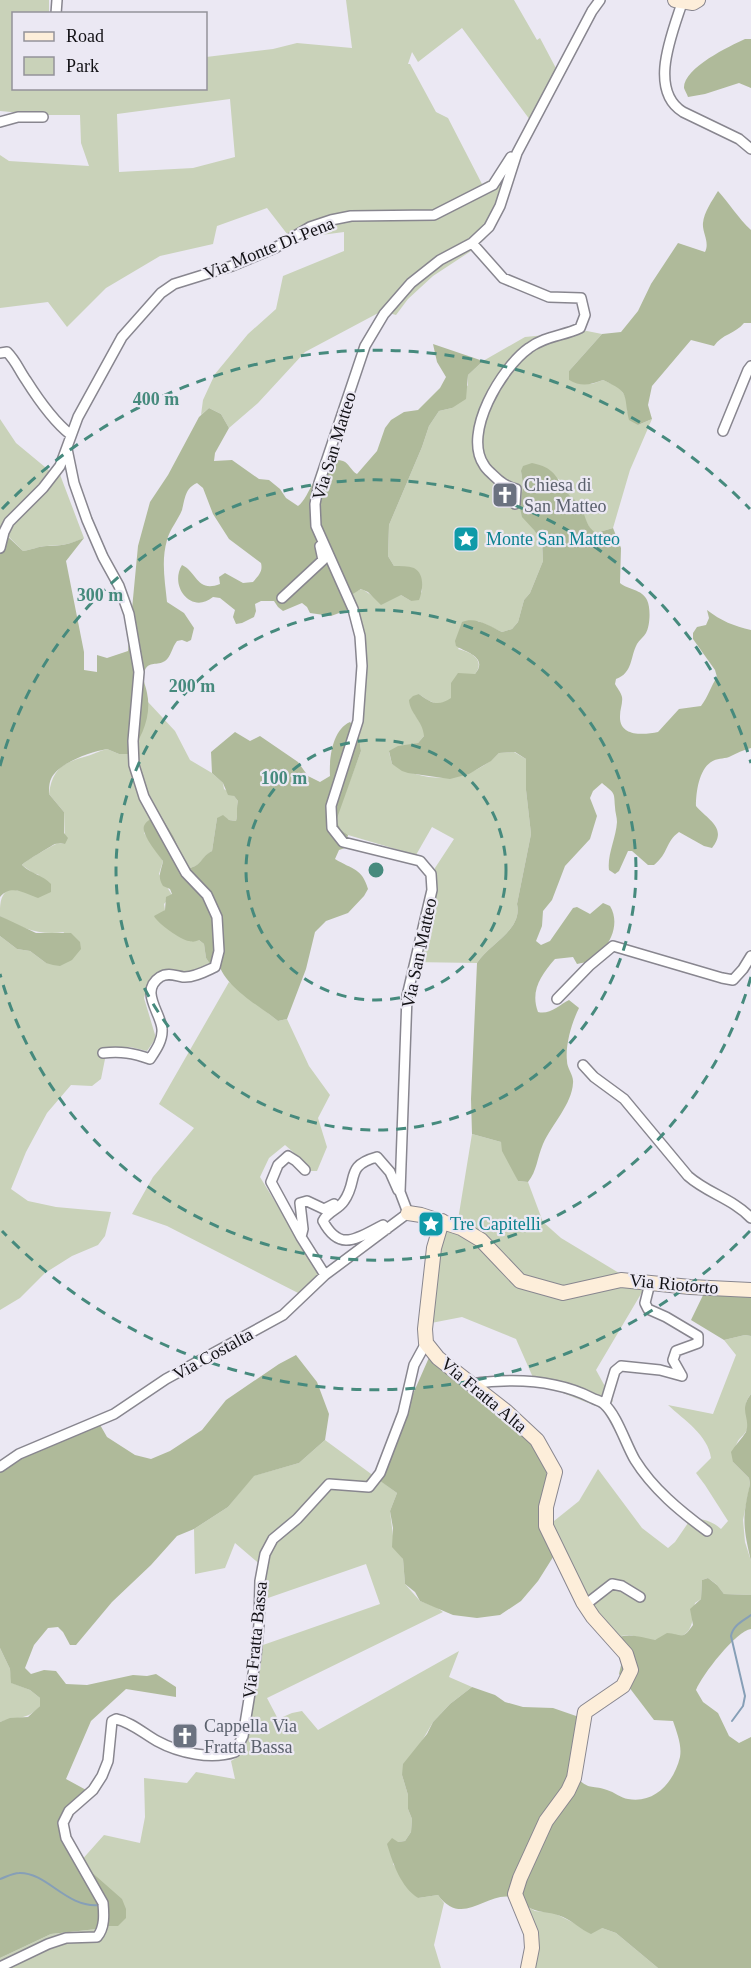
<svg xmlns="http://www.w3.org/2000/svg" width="751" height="1968" font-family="'Times New Roman',serif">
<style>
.green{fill:#c9d2b9;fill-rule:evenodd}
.forest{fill:#afba9a}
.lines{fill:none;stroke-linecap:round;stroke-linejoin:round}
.stream{stroke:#869fb7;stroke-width:2}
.street-casing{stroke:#88868f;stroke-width:12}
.secondary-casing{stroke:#88868f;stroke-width:16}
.street{stroke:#fff;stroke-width:9}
.secondary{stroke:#fdeeda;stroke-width:14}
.ring{fill:none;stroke:#468a7d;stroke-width:3;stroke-dasharray:10 8}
.labels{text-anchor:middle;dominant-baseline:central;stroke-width:4.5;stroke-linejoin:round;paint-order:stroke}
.street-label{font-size:18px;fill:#121115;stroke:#ebe8f3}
.worship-label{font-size:18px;fill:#5b616d;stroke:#ebe8f3;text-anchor:start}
.culture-label{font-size:18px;fill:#0d838f;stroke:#ebe8f3;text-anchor:start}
.centre{fill:#468a7d;stroke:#ebe8f3;stroke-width:3}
.ring-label{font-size:18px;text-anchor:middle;font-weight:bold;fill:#468a7d;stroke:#ebe8f3;stroke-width:4.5;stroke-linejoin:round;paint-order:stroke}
</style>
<rect width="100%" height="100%" fill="#ebe8f3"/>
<path class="green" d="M0,0H49V13L14,14V88H206V57L273,49L297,43L352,48L346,0H514L537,40L540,38L559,74L533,124L462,28L418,62L412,52L408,64H410L436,112L448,118L482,184L498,175L509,157L515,175L508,198L497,220L485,239L471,251L433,276L408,299L396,315L382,311L305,352L258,403L229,428L221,414L209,408L201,415L203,400L215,374L248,334L276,309L283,276L344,251V232L291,239L267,208L217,226L213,244L160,256L106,288L67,327L48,302L0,308V155L9,161L89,166L81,143L80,115H43L0,111ZM230,99L235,157L193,168L119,172L117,114Z
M587,331L602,334L569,371V380L592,384L603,380L619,387L627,399V411L638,425L652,419L630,470L613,528L596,533L591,530L584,518L580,506L566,492L559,479L521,471L523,485L520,508L542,542L543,561L530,593L524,600L518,622L512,629L502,632L478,621L458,649C471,652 486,660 475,674H466L452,691V699C438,707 431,703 419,694L414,713L424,729V736L418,743L389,752L392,764C427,784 469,784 499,753L514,752L526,759V790L531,834L517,904C523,930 489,944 477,963L411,962L413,944L422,945L431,901L435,868L454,839L432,827L416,855L348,835L341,830L335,821L361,751L358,731L360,649L346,595L362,589L374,597L401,595L411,601L422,592C423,569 413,568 394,566L388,556L389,525L422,447L429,426L439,411L452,408L468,385V375L483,361L525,337Z
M0,419L16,443L51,472H59L84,538C68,545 64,545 47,546C39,546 31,550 23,551L9,537L0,539Z
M148,702L175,731L190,760L212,773L223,783L224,789L234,796L238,801C236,808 238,814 236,821L217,818L212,851C202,856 201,868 187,868L174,837L160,814L148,821L144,833L163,861L159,874L172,895L164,904L165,910L160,915L163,925L180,936L199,940L204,944L206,958L210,964L198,973L168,970L158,973L149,982L144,998L156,1038L147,1051L130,1047L107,1049L101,1079L92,1086L71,1085L47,1113L26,1152L11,1189L28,1201L56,1207L111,1212L105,1236L98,1245L72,1256L45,1273L20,1298L0,1310V936L17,949L30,951L46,963L64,932C40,936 21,928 0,916C0,903 0,893 12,888L18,891L39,875L33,873L22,865C25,861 51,846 58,843L65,844L64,812L49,794C52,770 62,763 84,757C92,755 99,751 107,749L119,754C141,734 145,732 148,702Z
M229,982L278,1021L287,1019L309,1066L330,1095L318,1118L327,1147L317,1171H309L293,1152L285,1145L269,1158L260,1177L315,1267L325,1278L304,1296L167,1226L132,1214L153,1177L194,1128L159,1104Z
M472,1134L501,1142L518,1181L528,1182L543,1222L561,1238L629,1279L648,1282L596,1370L613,1401L606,1410L535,1382L516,1339L462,1317L426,1324L440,1220L457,1226Z
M745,1335L751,1336V1394C740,1408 750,1411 748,1426C747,1434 740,1436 737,1443C734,1448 734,1456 733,1462L749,1478L750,1484L743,1520L745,1542L751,1561V1595L724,1594L716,1584L708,1578L702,1580L701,1599L695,1603C692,1616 695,1632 679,1637L673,1634C667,1636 660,1640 654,1640C638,1640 631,1630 614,1639L544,1529L579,1501L598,1469L642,1528L668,1548L675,1542L688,1523L686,1520C700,1518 710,1519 721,1529L728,1521L705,1485L696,1473L711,1458C708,1435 684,1420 668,1405L713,1414L736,1355L724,1340Z
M325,1440L397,1493L390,1511L393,1536L403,1559L405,1584L420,1601L436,1607L443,1612L267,1698L278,1719L292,1713L302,1711L318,1730L459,1651L449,1677L472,1687L450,1704L433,1722L402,1775L408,1795V1809L412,1819L411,1832L405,1841L398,1842L393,1864L418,1898L438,1895L444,1903L434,1945L441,1968H0V1958L51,1934L97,1929L79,1863L104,1835L140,1843L145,1817L144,1778L187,1783L196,1772L235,1779L231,1761L238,1757L246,1744L263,1645L380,1604L366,1564L268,1598L262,1566L235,1543L225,1568L195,1574L194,1529L228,1507L253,1476L299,1463Z
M0,1648L10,1669L12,1683L30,1690L40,1698V1706C27,1721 17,1716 0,1722Z
M511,1897L535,1911L554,1913L576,1924L602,1928L616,1933L658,1968H526L529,1941Z"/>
<path class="forest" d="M745,39H751V88L739,83L705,94L688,97C687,94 685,91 684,88C683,68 730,46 745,39Z
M718,191C730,204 738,218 751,230V323H744C735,334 722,334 714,346L691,340L652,386L648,405L652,419L638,425L629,420C623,394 631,393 603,380C590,385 581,387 569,380V371L602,334L621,332L638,311L651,284L678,243L705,252C710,242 702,233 703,223C704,212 712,201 718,191Z
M433,344L483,361L468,375L466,399L452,408L439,411L429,426L422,447L389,525L388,556L394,566C400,566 408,566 414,568C425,574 423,590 419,600L411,601L401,595L381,605L368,592L361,589L351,595L350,609L331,616L310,613L307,607L302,603L283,611L278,607L274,601H261L255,604L256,611L254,617L242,623L236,624L233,617L235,610L220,598L213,597C191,615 169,586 182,565C197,572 197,593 220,584L219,577L225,573L243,583L253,582C259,575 263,571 261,563L229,539L213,514L203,488L197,483C185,488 185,499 182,510C178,520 170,529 167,540C161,561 165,581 167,602L184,613L194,628L191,640L187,642L182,640L177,641C172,647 171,657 165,661C157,666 149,661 145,670C141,679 146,685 147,693C152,715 142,738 129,754H119L107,749C90,752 58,763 51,779C49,783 49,790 49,794L64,812V833L68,838L65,844C60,843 59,843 55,844C51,846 24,862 22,865C31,874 43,875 51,884V892L38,898C24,893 11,884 0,897V539L5,534L23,551C31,550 39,546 47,546C63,546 69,544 84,538L66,561L84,652V670L97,672V655L107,658L128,651L138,546L150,502L168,475L199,417L209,408L221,414L229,428L215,453L214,461L232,460L259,479L269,480L280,489L286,498L298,506C311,498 318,453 343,461C349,463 351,471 357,474L377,451L385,428L391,420L404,412L418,410L440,388L446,377L437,362Z
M532,463C555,468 554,475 567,492C570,497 576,500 580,505C586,515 585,526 596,533L613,528L621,548L620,583C628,590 642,589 647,600C651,608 650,626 646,633C644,637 639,640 637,644C630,657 633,673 616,679L615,684C617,688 621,692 622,697C623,703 620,709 620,716C619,737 644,735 658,732L679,709L701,706C708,697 711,686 717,677L715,670L693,639V633L697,627L706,625L709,618L707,610C721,621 734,626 751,630V748C743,750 737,753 729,757C723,759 717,758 711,762C699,770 696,792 696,806C708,820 728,828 712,848L704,846L679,832C665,842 669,853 654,865H648L632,851H628L619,871L615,874L609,870C607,855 616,838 617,822C617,817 615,812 615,807C614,791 615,794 602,783L593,791L590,798L597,816L590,839L565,866L552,900L543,911L542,926L536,941L541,945L550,941L573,908L577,907L590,914L603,903L610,906C624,929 602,962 577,964L573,957L555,959C541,975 530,991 538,1012C550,1015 559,1005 569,1000L579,1008C572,1022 565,1045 567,1061C567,1069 574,1075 573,1083C572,1104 552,1124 543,1144C537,1158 537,1171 528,1182L518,1181L502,1151L501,1142L472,1134L471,1099L477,963C489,944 523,930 517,904L531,834L526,790V759L515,752L499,753L491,761L469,774L450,779L408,773L402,771L392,764L389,751L398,746L418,743L424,736C423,721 410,714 409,700L413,696L419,694C431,703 438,707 451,698V683L458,673L475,674C489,657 465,652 456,646L455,641L462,622C475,616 490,626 502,632L512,629L518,622L524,600L530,593L543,561L542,542L534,530L522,517L520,508L523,485L521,471L523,466Z
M350,722L358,731L361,751L336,821L341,830L348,835L345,848L339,850L335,859C353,870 362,868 368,889L364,896L348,913L326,921L315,932L306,969L287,1019L278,1021C257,1004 222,986 217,958L210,964L206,958L204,944L199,940C194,942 193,942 189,941C181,940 157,923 154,916L165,910L166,897L172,894L170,889L163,886C157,876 161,872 163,861C158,854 141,834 144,826C146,820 155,817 160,814L174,837L187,868C201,868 201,856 212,851L217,818L223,815L229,820L236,821C238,814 236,808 238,801L234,796L228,795L223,783L212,773L211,752L235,732L250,741L260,736L298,762L308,776L320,782L330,776C329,759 332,730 350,722Z
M0,916L36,933H71L80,942L81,949L72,960L60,966L53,965L46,963L30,951L17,949L0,936Z
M751,1287V1336L745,1335L724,1340L691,1320L706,1289Z
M431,1353L542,1451L548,1480L555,1554L538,1581L521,1601L500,1615L477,1618L453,1615L420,1601L415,1592L405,1584L403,1559L392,1547L393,1528L390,1511L397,1493L376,1478Z
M296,1355L317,1382L329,1414L325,1440L299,1463L254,1476L228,1507L194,1529L177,1536L151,1565L112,1602L76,1645H70L63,1632L58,1627L48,1628L34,1645L25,1668L31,1674L44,1670L56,1671L66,1684L87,1685L133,1675L147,1676L156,1674L176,1687V1697L126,1689L91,1721L66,1779L88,1791L59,1823L79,1863L89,1870L122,1899L126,1909V1918L118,1926H106L97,1929L51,1934L0,1958V1722L10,1718L28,1717L40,1706V1698L30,1690L11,1683L10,1669L0,1648V1465L12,1457L95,1416L107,1437L135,1455L151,1459L170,1451L202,1430L226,1400L279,1364Z
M751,1394V1561C743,1527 742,1518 750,1484L749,1478L733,1462L731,1452C735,1445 742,1439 746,1432C751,1417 738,1411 751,1394Z
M708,1578L717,1585L724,1594L751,1595V1629C736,1631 702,1675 696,1690L703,1702L718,1713L729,1736L739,1743L751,1737V1968H658L616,1933L602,1928L591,1934C580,1929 574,1922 563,1917C553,1912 541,1913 532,1909C525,1906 518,1899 511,1897C486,1892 462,1928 438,1895L418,1898C401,1887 393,1864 387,1844L392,1838L398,1842L405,1841L411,1832L412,1819L408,1809V1795L402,1775L403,1764L427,1734L433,1722L450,1704L472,1687L495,1695L505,1702L523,1707L553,1708L579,1717L575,1776C590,1791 589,1784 607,1790C614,1792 621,1798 628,1799C655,1804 674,1782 680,1757C682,1745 677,1733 673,1721L654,1720L619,1674L623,1657L614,1639C628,1632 640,1637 655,1640L667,1633C682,1634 682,1641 693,1625L690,1609L701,1599L702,1580Z"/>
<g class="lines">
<path class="stream" d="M732,1721L743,1706L745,1696L731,1636C733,1625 743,1621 751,1615
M0,1879C6,1877 13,1873 19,1873C47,1872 66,1908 99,1905"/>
<g class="street-casing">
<path id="street" d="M682,3C672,34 648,90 683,112L739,139L751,149
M56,14L57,0
M0,122L18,117H43
M472,243L503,278L549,297L581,298L585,315L580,328C563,336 545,336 529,348C502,367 462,433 484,465C486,469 490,472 493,475C501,483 506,486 516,489L515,504
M0,353L7,352C16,361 19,370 26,380C38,399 53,421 71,435
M723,431L748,370L751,366
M67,449L74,483L87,520L103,557L119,586L129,614L139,672L133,741L134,765L144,797L160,826L186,873L207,895L217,917L219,951L215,967C206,971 193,978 183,977C176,976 168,972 160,977C139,991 161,1013 162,1029C163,1040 156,1050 150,1059C133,1053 121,1051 103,1053
M0,548L4,532L9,522L43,488L60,466L78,417L122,337L161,293L174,284L232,266L275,248L310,227L331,220L351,216L434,215L493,185L511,157
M282,598L323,560L320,546
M557,999L589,966L613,946L722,978L733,980L743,969L751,956
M583,1065L594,1077L624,1099L688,1176C707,1193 733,1199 751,1218
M387,1229L383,1225C357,1238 340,1253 323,1221C328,1211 338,1210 344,1201C359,1180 344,1166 377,1157L390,1172L398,1190
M301,1237L271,1182L278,1165L288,1156L296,1161L305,1170
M325,1275L301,1237L303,1229L300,1203L307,1201L324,1209L334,1204
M650,1283L645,1303L648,1309L666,1317L698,1336V1343L676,1351L673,1360L682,1376
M471,1384C512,1378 554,1379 592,1398C596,1400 601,1401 604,1404C617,1415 626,1445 635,1460C653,1489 680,1511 707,1531
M605,1404L615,1371L621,1366L660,1370L682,1376
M0,1467L19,1454L114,1414L166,1379L283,1315L325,1275L408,1213L400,1192L407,996L432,890L431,874L420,861L343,842L332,828L331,806L358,721L362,666L360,636L353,609L316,526L315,504L319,483L365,346L384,314L411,283L440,260L472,243L489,227L500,206L517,153L592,11L600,0
M585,1605L612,1584L622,1586L640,1597
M0,1967L48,1944L66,1938L97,1937C105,1928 104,1914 103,1903L66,1838L63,1823L69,1811L93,1790L102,1776L108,1761L112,1721L116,1719C131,1722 143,1733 157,1741C179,1753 211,1760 235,1752L243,1736L256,1656L259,1624L260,1581L265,1554L273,1539L297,1519L329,1484L369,1487L380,1473L403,1413L414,1365L426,1343"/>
</g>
<g class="secondary-casing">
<path id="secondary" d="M675,0L693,3L698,0
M408,1213L421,1215L461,1228L481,1240L520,1281L563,1293L621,1280L690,1287L751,1290
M442,1221L434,1248L425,1329L426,1343L438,1358L507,1412L537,1440L555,1472L546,1507V1526L583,1602L593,1617L626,1654L631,1670L623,1686L585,1712L574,1778L568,1791L546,1821L520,1878L515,1894L531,1933L532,1948L528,1968"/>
</g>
<use href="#street" class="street"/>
<use href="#secondary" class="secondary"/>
</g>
<g class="ring">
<circle cx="376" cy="870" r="130"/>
<circle cx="376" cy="870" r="260"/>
<path d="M751 977A390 390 0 0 1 0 974M0 766A390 390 0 0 1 751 763"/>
<path d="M750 1231A520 520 0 0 1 2 1231M2 509A520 520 0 0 1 750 509"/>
</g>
<defs>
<g id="church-square" transform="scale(1.35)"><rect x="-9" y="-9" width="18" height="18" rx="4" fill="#6b7280" stroke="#ebe8f3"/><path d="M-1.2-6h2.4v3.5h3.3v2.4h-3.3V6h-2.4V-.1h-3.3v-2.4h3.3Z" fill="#fff"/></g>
<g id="sight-square" transform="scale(1.35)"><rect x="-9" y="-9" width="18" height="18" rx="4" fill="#0f9aa8" stroke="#ebe8f3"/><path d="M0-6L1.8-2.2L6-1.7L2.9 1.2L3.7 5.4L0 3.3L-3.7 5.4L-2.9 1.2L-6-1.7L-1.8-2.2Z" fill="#fff"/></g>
</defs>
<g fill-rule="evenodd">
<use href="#church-square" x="505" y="495"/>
<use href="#sight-square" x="466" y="539"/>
<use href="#sight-square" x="431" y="1224"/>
<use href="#church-square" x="185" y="1736"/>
</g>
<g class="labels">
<g class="street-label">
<text transform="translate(269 248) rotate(-22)">Via Monte Di Pena</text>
<text transform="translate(334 446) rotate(-73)">Via San Matteo</text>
<text transform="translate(419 953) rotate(-78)">Via San Matteo</text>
<text transform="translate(674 1284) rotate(5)">Via Riotorto</text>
<text transform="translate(213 1354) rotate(-29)">Via Costalta</text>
<text transform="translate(484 1395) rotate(40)">Via Fratta Alta</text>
<text transform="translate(255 1640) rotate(-84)">Via Fratta Bassa</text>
</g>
<g class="worship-label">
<text x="524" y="485">Chiesa di<tspan x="524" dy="21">San Matteo</tspan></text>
<text x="204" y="1726">Cappella Via<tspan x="204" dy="21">Fratta Bassa</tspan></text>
</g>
<g class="culture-label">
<text x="486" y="539">Monte San Matteo</text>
<text x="450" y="1224">Tre Capitelli</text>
</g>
</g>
<circle cx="376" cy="870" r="9" class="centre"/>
<g class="ring-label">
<text x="156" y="405">400 m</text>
<text x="100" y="601">300 m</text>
<text x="192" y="692">200 m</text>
<text x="284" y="784">100 m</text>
</g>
<rect x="12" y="12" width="195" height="78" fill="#ebe8f3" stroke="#94929a" stroke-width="1.5"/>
<rect x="24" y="32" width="30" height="9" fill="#fdeeda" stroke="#94929a" stroke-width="1.5"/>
<text x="66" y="42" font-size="18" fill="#121115">Road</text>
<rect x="24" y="57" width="30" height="18" fill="#c9d2b9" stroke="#94929a" stroke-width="1.5"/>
<text x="66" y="72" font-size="18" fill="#121115">Park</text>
</svg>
